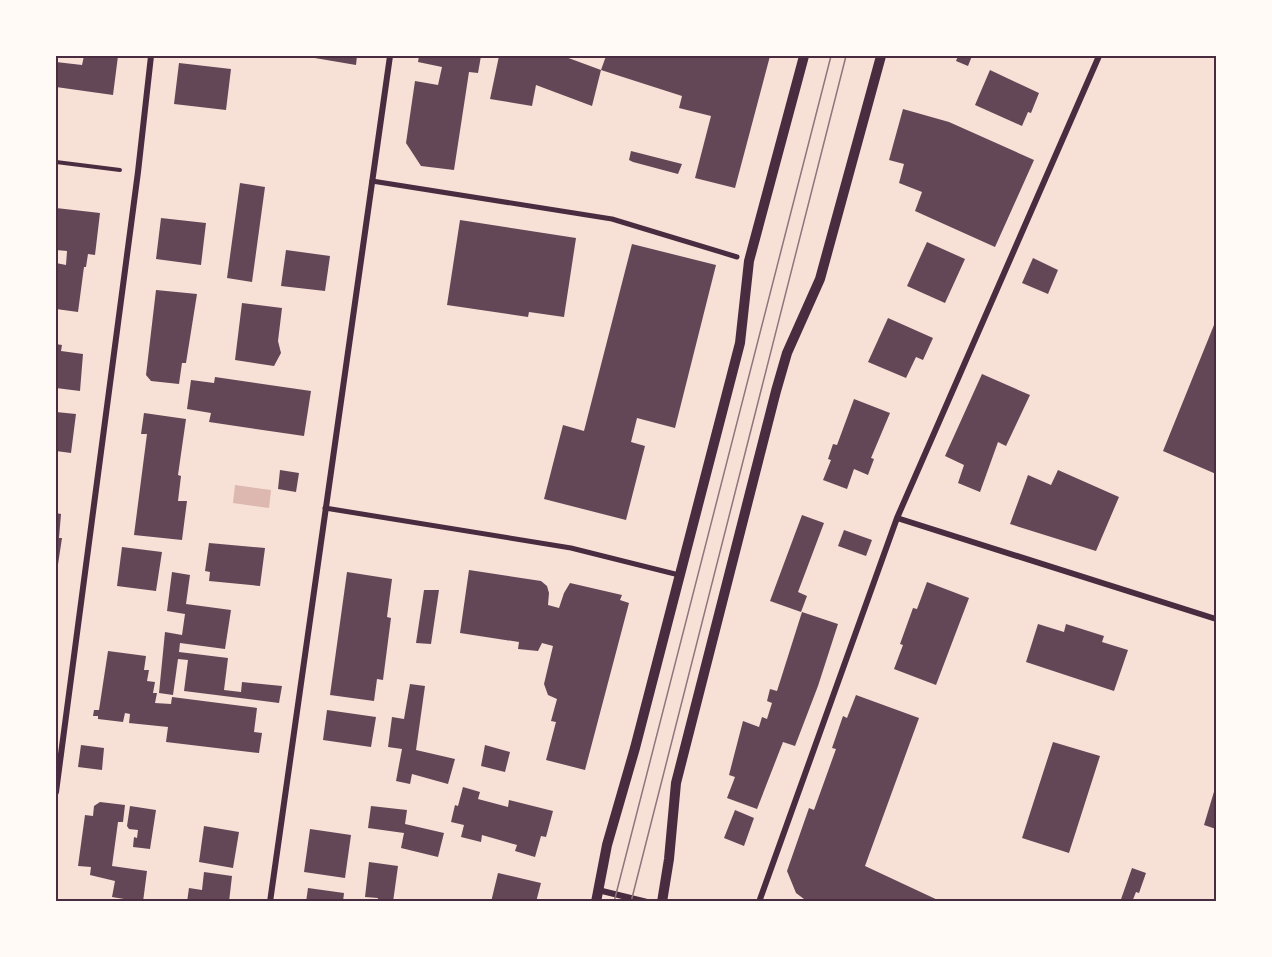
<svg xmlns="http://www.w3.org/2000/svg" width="1272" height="957" font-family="Ubuntu,sans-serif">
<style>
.water{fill:#dcb8b0}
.building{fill:#644757}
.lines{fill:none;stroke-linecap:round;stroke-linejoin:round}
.path{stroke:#4a2c40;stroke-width:4}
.pedestrian{stroke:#4a2c40;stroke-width:5}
.minor{stroke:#4a2c40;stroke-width:6}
.tertiary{stroke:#4a2c40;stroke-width:10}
.tram{stroke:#8f747c;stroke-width:1.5}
.neatline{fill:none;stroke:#4a2c40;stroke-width:2}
</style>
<rect width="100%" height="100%" fill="#f7e1d7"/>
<path class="water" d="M235,485L271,490L269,508L233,503Z"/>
<path class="building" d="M84,56H118L113,95L56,87V62L82,65Z
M303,56H357L356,65Z
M419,56H481L478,73L469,72L454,170L421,166L406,143L415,81L438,85L442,67L418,62Z
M499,56H563L601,70L592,106L536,85L532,106L490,99Z
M606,56H770L735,188L695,178L711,116L679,108L682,96L601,70Z
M958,56H972L968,66L956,61Z
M179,63L231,69L226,110L174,104Z
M990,70L1039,93L1031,113L1028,112L1022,126L975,105Z
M903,109L949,122L1034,160L995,247L915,211L922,192L899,183L904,164L889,160Z
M631,151L682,164L678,174L633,162L629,160Z
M240,183L265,187L252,282L227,278Z
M56,208L100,213L95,255L88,254L86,267H84L78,312L56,309V263L66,265L67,251L56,250Z
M161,218L206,223L201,265L156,259Z
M460,220L576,238L564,317L529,312L528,317L447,305Z
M927,242L965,259L945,303L907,286Z
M632,244L716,265L675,428L637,418L631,442L645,446L626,520L544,499L563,425L584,431Z
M286,250L330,256L325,291L281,286Z
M1033,258L1058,270L1048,294L1022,283Z
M156,290L197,294L186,363H182L179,384L151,381L146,375Z
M242,303L282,308L278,341L281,353L274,366L235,360Z
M888,318L933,338L923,360L916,357L906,378L868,362Z
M1216,320V474L1163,451Z
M56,344L62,345L61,351L83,354L80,391L56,388Z
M982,374L1030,395L1006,446L998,442L980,492L958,483L964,465L945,456Z
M215,377L311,391L304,436L209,422L211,413L187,409L191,380L214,383Z
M854,399L890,413L871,458L874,459L868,475L854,469L847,489L823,480L831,460L828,459L833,444L837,445Z
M56,412L76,414L71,453L56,451Z
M144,413L186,419L178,475L181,476L178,501H187L182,540L134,535L147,434H141Z
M280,470L299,473L296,492L278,489Z
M1058,470L1119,497L1096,551L1010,524L1028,475L1051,485Z
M56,513L61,514L59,538H62L57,571Z
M802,515L824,523L798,592L807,596L801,612L770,601Z
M844,530L872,540L866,556L838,546Z
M209,543L265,548L260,586L209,581L210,572L205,571Z
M122,547L162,552L156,591L117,586Z
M469,570L541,581L547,586L549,593L548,605L559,608L564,593L570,583L622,595L620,600L629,603L585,770L546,760L556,722L551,721L557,699L548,695L544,684L553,646L542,643L538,651L518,649L519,642L460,633Z
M172,572L190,575L186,604L231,610L225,649L180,643L179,652L228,658L224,690L241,692L242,682L282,686L279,703L184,691L188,660L178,659L173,695L159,693L165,632L182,635L185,614L167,611Z
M347,572L392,579L387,617L391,618L383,680L377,679L374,701L330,695Z
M927,582L969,598L936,685L894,669L903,645L900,644L913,608L917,609Z
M424,590H439L431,644L416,643Z
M802,612L838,624L818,686L795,746L783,742L757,809L727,798L735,777L729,775L743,721L759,727L762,717L767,719L772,703L767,701L770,689L777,691Z
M1038,624L1064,632L1066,624L1104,636L1102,642L1128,650L1114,691L1026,662Z
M108,651L146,656L144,670H149L147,681L155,682L153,693H157L155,703L171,704L172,697L257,708L254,732L262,733L259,753L166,742L168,727L129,723L130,714L125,713L123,722L98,719V716H93L94,710H99Z
M410,684L425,686L416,750L455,759L448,784L412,774L410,784L396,781L402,749L388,747L392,717L404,719Z
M856,695L919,718L865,866L942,902H808L796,893L787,871L809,808L814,810L836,749L832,748L843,716L847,718Z
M327,710L376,717L371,747L323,740Z
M1053,742L1100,756L1069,853L1022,838Z
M81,745L104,748L102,770L78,767Z
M485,745L510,752L505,772L481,766Z
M1216,785V829L1204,825Z
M463,787L480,792L478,799L508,807L509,800L553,811L546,837L541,836L535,857L515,851L517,845L482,835L481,842L461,837L464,825L451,822L455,805L458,806Z
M100,802L125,805L123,822H118L112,866L147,871L143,902H119L124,899L112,897L115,881L90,875L91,867L78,866L85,815L93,816L94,806Z
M130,806L156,810L150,849L133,847L134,837L137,838L138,830L129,829L127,826Z
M371,806L407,810L405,824L444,833L438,857L401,848L404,833L368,828Z
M735,810L754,818L744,846L724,838Z
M204,826L239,832L233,868L199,862Z
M310,829L351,835L345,878L304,872Z
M369,862L398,866L393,902H377L378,898L365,897Z
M1132,868L1146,873L1139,893L1136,892L1132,902H1120Z
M204,872L232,876L229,902H187L189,888L202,890Z
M498,873L541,883L536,902H491Z
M308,888L344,893L343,902H306Z"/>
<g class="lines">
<path class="path" d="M56,162L120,170"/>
<path class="pedestrian" d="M372,181L612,219L737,257
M325,508L571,548L679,575"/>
<path class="minor" d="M897,518L1216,619
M56,792L138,172L151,56
M598,890L647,902
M270,902L390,56
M759,902L897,518L1099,56"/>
<path class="tertiary" d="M596,902L607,845L635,748L740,343L749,261L804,56
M662,902L669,859L676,783L776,391L787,353L820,279L881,56"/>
<path class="tram" d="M614,902L831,56
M631,902L846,56"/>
</g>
<rect width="1272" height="957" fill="none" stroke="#fffaf5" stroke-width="114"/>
<rect x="57" y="57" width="1158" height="843" class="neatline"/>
</svg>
